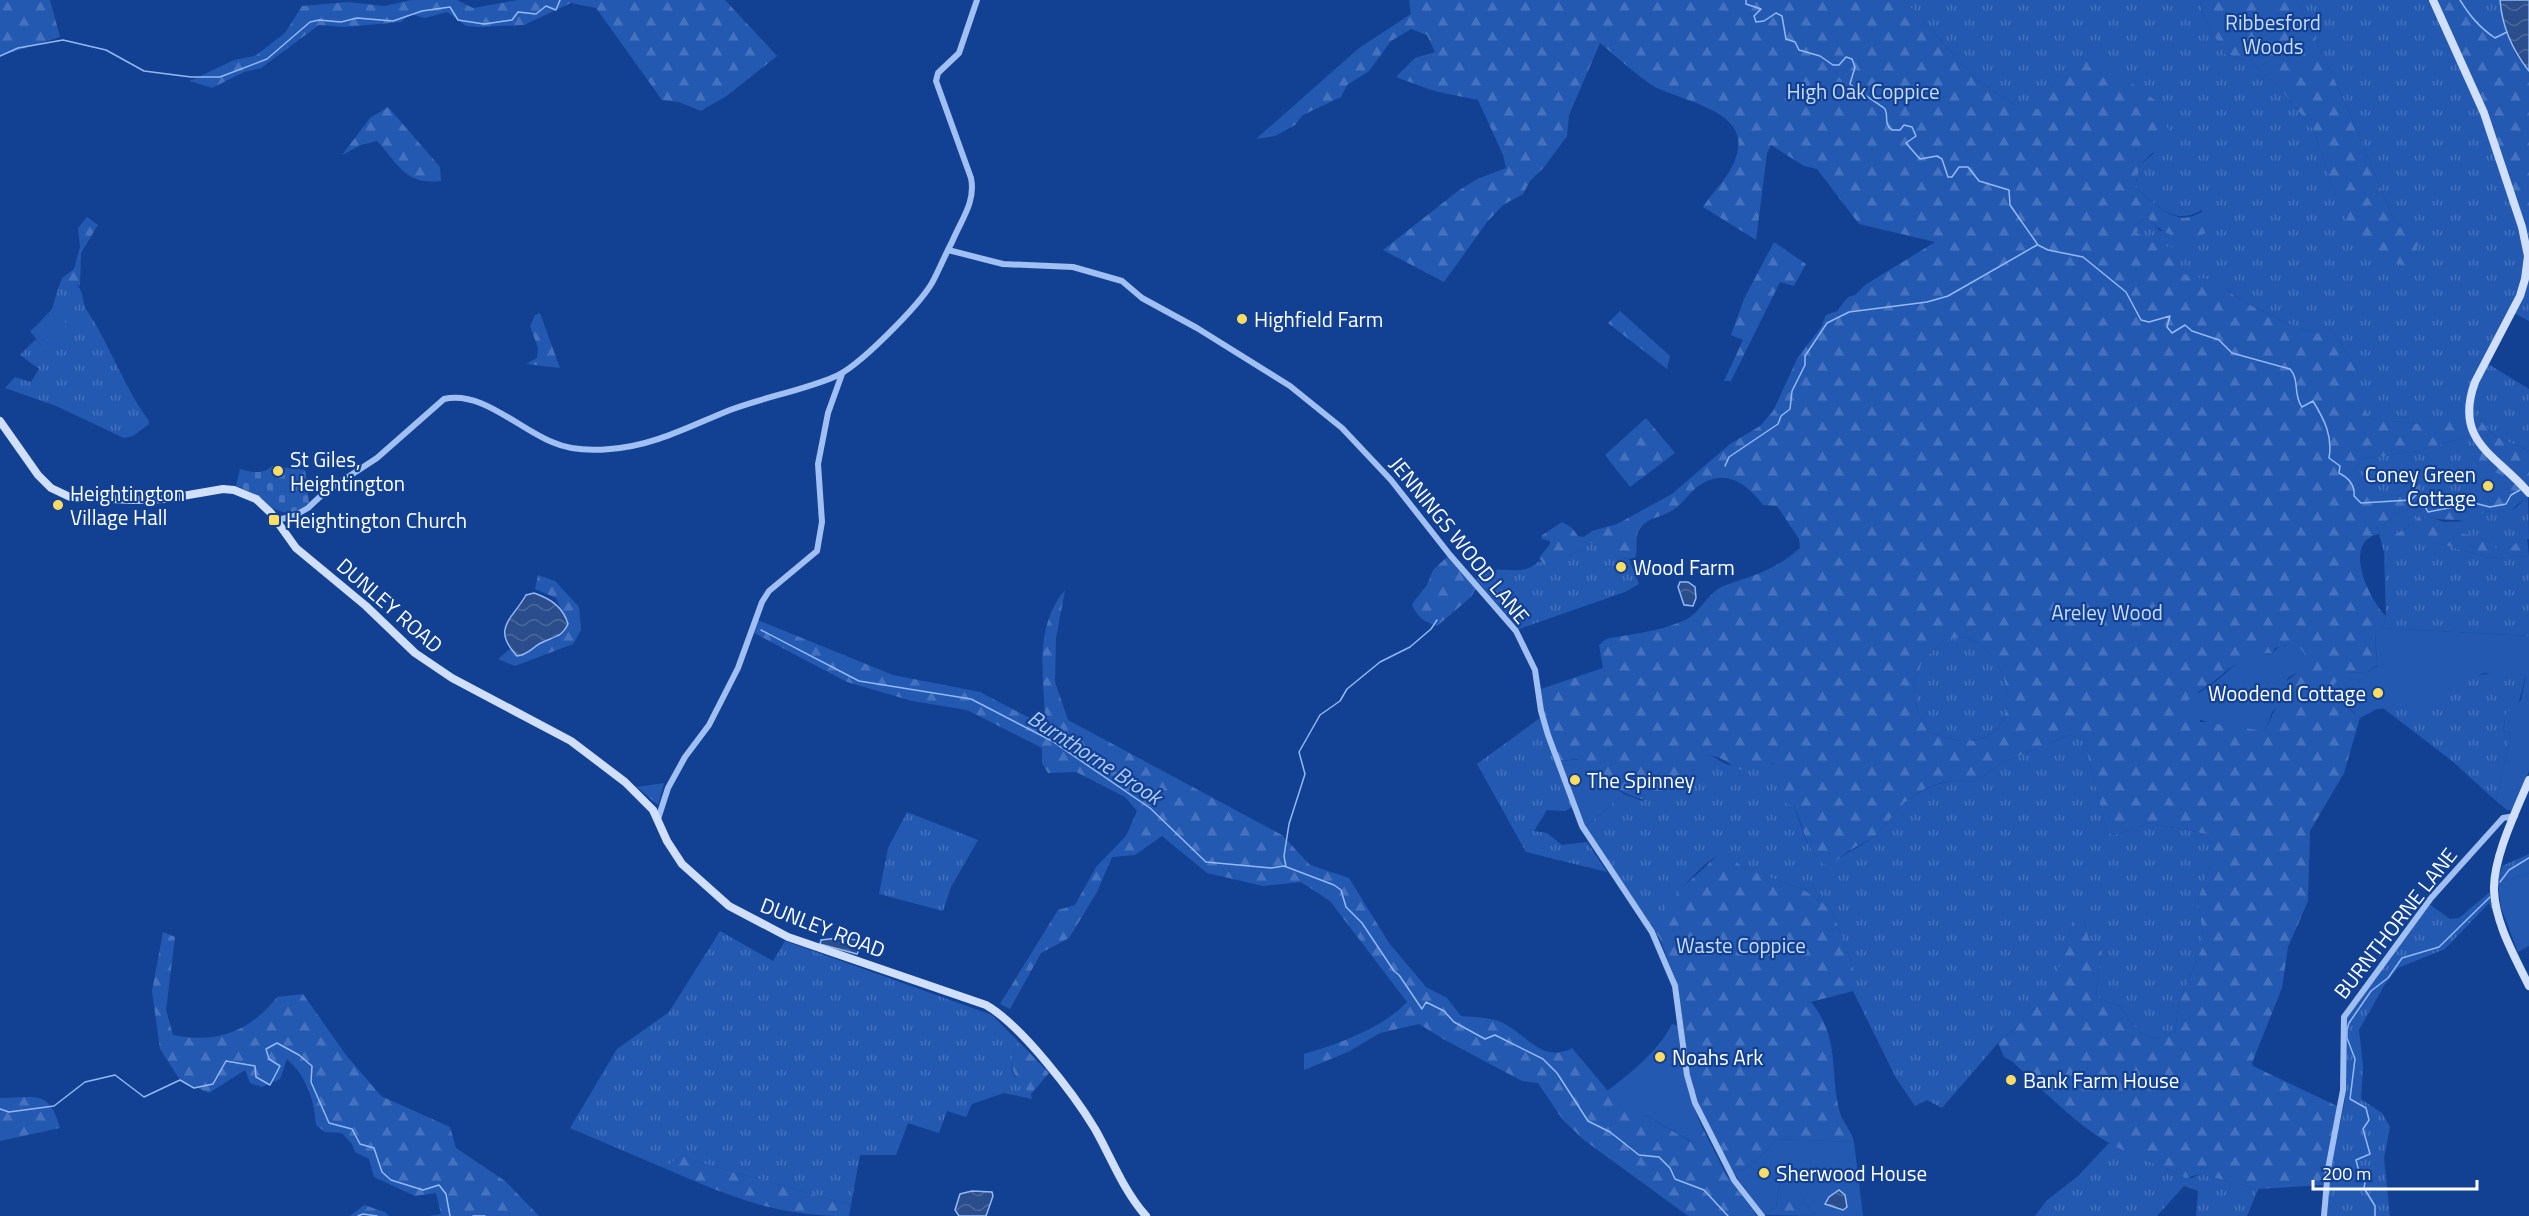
<svg xmlns="http://www.w3.org/2000/svg" width="2529" height="1216" font-family="'Titillium Web',sans-serif">
<style>
.grass{fill:url(#grass-tufts)}
.forest{fill:url(#forest-firs);fill-rule:evenodd}
.cemetery{fill:url(#cemetery-stones)}
.green{fill:#2459b2}
.water{fill:url(#water-waves);stroke:#92b9f5;stroke-width:1.5}
.lines{fill:none;stroke-linecap:round;stroke-linejoin:round}
.stream{stroke:#92b9f5;stroke-width:1.5}
.street{stroke:#a0bff2;stroke-width:6}
.secondary{stroke:#cfdffc;stroke-width:8}
.poi-dot{fill:#ffdd61;stroke:#124193;stroke-width:2}
.labels{text-anchor:middle;dominant-baseline:central;stroke-width:4.5;stroke-linejoin:round;paint-order:stroke}
.park-label{font-size:21px;fill:#c7dcfd;stroke:#124193}
.poi-label{font-size:21px;fill:#fff;stroke:#124193;text-anchor:start}
.street-label{font-size:21px;fill:#fff;stroke:#124193}
.water-label{font-size:22px;font-style:italic;fill:#accaf9;stroke:#124193}
</style>
<defs>
<pattern id="grass-tufts" width="24" height="20" patternUnits="userSpaceOnUse" patternTransform="scale(1.5)"><rect width="24" height="20" fill="#2459b2"/><path d="M3 7l-1-3M5 7V3M7 7l1-3M15 17l-1-3M17 17v-4M19 17l1-3" fill="none" stroke="#4572be"/></pattern>
<pattern id="forest-firs" width="22" height="20" patternUnits="userSpaceOnUse" patternTransform="scale(1.5)"><rect width="22" height="20" fill="#2459b2"/><path d="M5 1l3.5 6h-7zM16 11l3.5 6h-7z" fill="#4572be"/></pattern>
<pattern id="cemetery-stones" width="16" height="16" patternUnits="userSpaceOnUse" patternTransform="scale(1.5)"><rect width="16" height="16" fill="#2459b2"/><path d="M2 7V4a2 2 0 0 1 4 0v3zM10 15v-3a2 2 0 0 1 4 0v3z" fill="#4572be"/></pattern>
<pattern id="water-waves" width="16" height="10" patternUnits="userSpaceOnUse" patternTransform="scale(1.5)"><rect width="16" height="10" fill="#2b4d8b"/><path d="M0 5q4-4 8 0t8 0" fill="none" stroke="#4b689c"/></pattern>
</defs>
<rect width="100%" height="100%" fill="#124193"/>
<path class="grass" d="M1904,0H2200L2203,15L2224,53L2252,62L2278,86L2313,129L2341,208L2395,223L2347,107L2297,0H2433L2503,167L2529,266V321L2512,312L2485,362L2529,389V451L2495,436L2481,421L2421,424L2372,419L2354,400L2358,371L2334,333H2315L2298,328L2244,302L2229,291L2182,274L2173,248L2158,246L2136,233L2139,221L2148,218L2160,231L2205,234L2207,226L2202,210C2173,227 2158,205 2135,187L2140,165L2154,153L2058,75L2039,110L2013,104L1977,80Z
M2460,0H2500L2507,32L2495,38C2479,27 2470,16 2460,0Z
M72,280C87,292 80,301 88,312C110,346 124,387 149,421V424L133,436L124,438L56,406L5,388L15,377L31,382L39,369L20,355L36,339L41,345L55,310L35,327L52,309L57,292Z
M2472,435L2482,452C2477,465 2474,480 2469,492C2457,519 2423,499 2408,489L2399,496L2370,491L2355,474L2356,466L2362,459L2418,451Z
M2528,496L2529,539C2518,538 2509,552 2498,549C2493,548 2489,541 2483,539C2463,531 2441,534 2423,523L2424,515L2444,522L2472,521C2481,506 2499,514 2513,509C2518,507 2523,500 2528,496Z
M2417,508L2421,514L2409,527L2394,534L2445,545L2489,558L2529,556V636L2383,628L2386,616L2384,552L2379,534C2385,519 2401,509 2417,508Z
M1590,543C1605,546 1613,558 1629,559L1639,584L1625,592L1519,629L1476,579C1496,559 1520,581 1539,561L1546,565L1553,560L1568,557Z
M1965,637C2017,654 2025,743 1965,741C1952,741 1940,735 1929,732L1917,710L1914,681L1923,660L1944,640Z
M2498,672L2526,675L2518,705L2506,714L2503,731L2511,733L2496,801L2452,761L2383,708C2428,708 2456,675 2498,672Z
M1540,718L1572,807L1565,811L1547,810L1534,831L1547,833L1562,845L1587,842L1607,872L1526,852L1477,764Z
M2069,735L2084,740L2107,832L2113,835L2150,823L2206,834L2211,844V862L2198,899L2204,943L2179,1002L2175,1031C2150,1050 2133,1028 2121,1006L2107,1002L2096,995L2102,951L2089,939L2083,919H2073L2063,961L2047,994L2026,1018L1998,1043L1942,1108L1927,1100L1915,1106L1896,1078L1853,991V967L1831,908L1802,889L1744,868L1726,853C1698,859 1672,906 1652,926L1585,827L1624,794L1642,801L1707,755C1716,756 1720,763 1729,765C1745,770 1763,757 1778,766V784L1785,802L1794,806L1807,843L1837,860C1849,851 1865,844 1877,834C1885,827 1891,817 1898,809C1919,788 1947,777 1975,782L2004,762Z
M907,812L978,840L951,887L943,911L879,894L888,848Z
M2529,854V873L2498,883L2502,866Z
M2491,891L2495,916L2489,903L2445,949L2398,968L2385,984L2359,1030L2363,1066L2361,1099L2382,1113L2390,1127L2384,1158L2390,1216H2327L2330,1171L2345,1100V1019L2429,904L2450,919L2459,918Z
M720,931L773,961L785,941L992,1015L1018,1041C999,1087 1028,1074 1032,1099L1004,1093L972,1104L966,1117L947,1111L939,1133L908,1123L896,1155H860L851,1205L694,1161L683,1155L664,1168L570,1128L617,1049L669,1012Z
M2109,1143L2180,1175L2192,1178L2200,1174L2258,1189L2247,1216H2196L2198,1191L2184,1186L2157,1216H2035L2046,1201L2078,1176Z"/>
<path class="forest" d="M0,0H50L60,37L0,56Z
M412,0H457L473,8L518,0H725L777,56L728,95L701,111L679,102L662,100L596,8L571,3L524,25L478,27L466,26L447,12L425,18L410,14L401,22L344,27L319,25L261,68L244,72L212,88L190,81L234,60L255,56L285,33L302,6L348,2L384,6Z
M1409,0H1904L1977,80L2013,104L2039,109L2058,75L2091,54L2159,103L2170,135L2140,165L2135,187C2148,197 2170,222 2189,217C2198,215 2202,210 2212,210L2205,234C2180,240 2165,237 2148,218L2139,221L2137,233L2158,246L2173,247L2183,274L2212,280L2244,302L2298,328L2315,333H2334L2358,371L2359,379L2355,400L2372,419L2421,424L2466,420L2472,435L2418,451L2362,459L2356,466L2355,474L2370,490L2399,496L2408,489L2418,486L2428,503C2474,511 2468,486 2482,452L2528,496L2505,515C2486,508 2482,512 2469,523C2455,517 2443,523 2424,515L2423,522C2440,533 2463,532 2482,538C2489,541 2494,550 2502,549C2511,549 2518,539 2527,538L2529,556L2489,558L2445,545L2393,535L2409,527L2421,514L2417,508C2401,509 2385,519 2379,534C2341,541 2369,600 2386,616L2383,628L2375,635L2377,665L2368,672L2345,673L2350,710L2360,718L2344,773L2310,831L2308,901L2288,947L2282,988L2252,1063L2253,1066L2337,1106L2323,1185L2258,1189L2200,1174L2186,1178C2161,1165 2134,1157 2109,1143C2078,1126 2039,1087 2013,1062L2004,1057L1998,1043C2048,1000 2058,984 2073,919H2083L2089,939L2102,951L2096,995L2107,1002L2121,1006C2133,1028 2150,1050 2175,1031L2179,1002L2204,943L2198,899L2211,862V844L2206,834L2150,823L2113,835L2107,832L2084,740L2069,735L2004,762L1975,782C1946,777 1919,787 1898,809C1891,817 1885,827 1877,834C1862,846 1841,851 1832,868C1807,861 1804,826 1794,806L1785,803L1778,784V766L1772,763C1728,781 1739,759 1707,755C1699,765 1694,777 1685,786C1648,822 1608,782 1577,759L1559,761L1543,711L1541,689L1603,668L1599,645L1606,639C1631,634 1664,631 1687,619C1702,611 1708,591 1726,585C1752,576 1779,568 1800,548L1799,539L1777,506L1763,505C1747,484 1726,468 1700,485C1690,491 1684,503 1673,510C1663,517 1649,517 1641,527C1633,537 1639,548 1635,558C1615,562 1607,547 1590,543L1568,557L1544,565L1539,558L1550,544V541L1542,539L1541,536L1562,522L1572,528L1578,536L1584,537L1592,531L1617,524L1672,494L1730,444L1760,426L1773,411L1798,357L1821,327L1826,315L1837,311L1848,297L1855,295L1865,285L1935,242L1859,224L1817,169L1804,166L1771,145L1767,153L1756,240L1703,207C1716,187 1735,172 1738,148C1745,108 1672,99 1650,84C1633,72 1617,57 1600,43L1569,115L1567,136L1545,166L1530,181L1523,194L1503,205L1487,222L1444,282L1383,250L1458,191L1477,179L1506,168L1503,155L1478,100L1434,91L1396,77L1415,58L1435,52L1427,35L1411,29L1391,41L1369,71L1347,85L1341,97L1303,115L1295,125L1275,136L1256,139L1359,48L1411,14ZM1965,637C2017,654 2025,743 1965,741C1953,741 1940,735 1929,732L1917,710L1914,681L1923,660L1944,640ZM2286,645L2297,673L2284,683C2282,702 2272,713 2265,731L2220,722H2200L2198,692C2229,674 2234,655 2272,653L2275,648Z
M2200,0H2297L2347,107L2395,223L2423,231L2409,267L2356,251L2313,129L2278,86L2252,62L2224,53L2203,15Z
M2433,0H2460C2470,16 2479,27 2495,38L2507,32L2516,55L2529,71V266L2503,167Z
M388,107L440,167L441,181C405,185 399,165 377,141L361,145L342,155L370,118Z
M87,217L98,225L81,253L80,286L72,281L57,292L62,278L74,269L80,247L78,228Z
M1774,242L1806,264L1794,286L1780,282L1731,381H1724L1743,340L1731,335L1744,299Z
M1620,311L1670,356L1667,369L1608,323Z
M540,313L560,368L526,364L537,358L538,348L530,326L535,315Z
M1646,418L1675,453L1630,487L1605,455Z
M2471,420L2481,421L2495,436L2529,451V486L2501,464L2482,442Z
M1447,557L1476,588L1471,597L1437,626C1424,622 1416,616 1412,604L1427,585L1433,570Z
M538,575L555,581L579,607L581,630L573,644L515,666L498,659L510,649L517,656L541,643L557,638L568,624L556,598L535,589Z
M1065,590L1056,638L1055,682L1068,720L1282,835L1310,865L1349,878L1389,943L1426,987L1447,998L1461,1016C1474,1017 1491,1017 1503,1023C1527,1035 1543,1064 1572,1048L1628,1115H1645L1693,1143L1703,1129L1726,1174L1757,1216H1688L1584,1140L1563,1120L1538,1083L1522,1081L1445,1040L1419,1024L1380,1033L1348,1052L1304,1070V1054C1338,1044 1383,1028 1407,1002L1330,901L1301,882L1263,886L1207,873L1162,836L1135,855L1112,857L1097,892L1069,938L1041,953L1010,1009L1000,1004L1058,910L1075,905L1096,867L1126,836L1137,811L1125,797L1076,772L1048,773L1042,763V748L967,710L912,701L847,682L754,633L758,620L893,675L980,692L1045,726C1045,680 1032,629 1065,590Z
M664,783L658,805L637,787Z
M1720,853H1726L1744,868L1802,889L1831,908L1853,967V991L1811,1002C1841,1039 1829,1072 1840,1113C1843,1123 1852,1131 1854,1142L1776,1139C1764,1154 1753,1169 1733,1172L1701,1112L1690,1075L1678,986L1660,939L1652,926L1681,889Z
M163,932L175,937L166,1010L173,1035C216,1044 250,1032 277,997L303,994L346,1055L381,1096L450,1127L456,1148L505,1181L539,1216H429L441,1214L436,1193L415,1196L374,1177L369,1159L355,1152L352,1144L342,1133L325,1132L316,1125C314,1099 307,1077 287,1059L280,1079L262,1087L250,1083L245,1070L209,1093L180,1080L160,1049L152,991Z
M1018,1041L1049,1073L1031,1094C1011,1074 1007,1068 1018,1041Z
M0,1098C36,1098 49,1089 60,1128L0,1141Z
M683,1155L694,1161L851,1205L849,1216C775,1216 731,1197 664,1168Z
M1787,1166L1796,1174L1803,1201L1817,1216L1764,1215L1776,1207L1780,1180Z
M364,1205L385,1212L389,1216H350Z"/>
<path class="cemetery" d="M272,466L305,470L309,503C277,528 265,495 236,486L240,469C251,472 263,475 272,466Z"/>
<path class="green" d="M55,310L67,324L41,345L30,331Z
M2486,469L2502,475L2506,485L2498,493L2485,499L2475,490L2480,473Z
M2383,628L2529,636V771L2514,811L2507,810L2496,801L2511,733L2503,731L2506,714L2521,700L2526,675L2484,673L2421,702L2405,707L2377,709L2360,718L2340,700L2334,684L2345,673L2368,672L2377,666L2375,634Z
M2281,645L2300,648L2313,665L2289,677L2285,683L2282,702L2272,712L2265,731C2247,728 2204,724 2190,716L2188,700L2218,680L2239,661L2252,654L2272,653Z
M1583,759L1594,774L1624,794L1585,827L1560,761Z
M2529,873V946L2518,952L2501,908L2498,883Z
M1672,1024L1678,1026C1682,1066 1686,1092 1703,1129L1694,1143L1645,1115H1628L1607,1091C1630,1074 1659,1050 1672,1024Z
M1776,1139L1854,1142L1863,1216H1817L1803,1201L1795,1174L1787,1167L1780,1180L1776,1207L1764,1215L1733,1172C1753,1169 1764,1154 1776,1139Z"/>
<path class="water" d="M2500,0H2529V71C2513,51 2502,26 2500,0Z
M1680,582H1688L1695,587L1696,598L1693,606L1684,605L1678,587Z
M534,593C551,599 563,607 568,624C561,639 551,637 539,644C531,649 527,655 517,656C491,628 512,620 526,595Z
M838,938L858,940L862,944L857,954L820,944L821,940Z
M1839,1190L1845,1195L1847,1207L1843,1210L1825,1204L1829,1197Z
M972,1191L992,1192L993,1196L986,1216H959L955,1210L960,1194Z"/>
<g class="lines">
<path class="stream" d="M1746,0V4L1761,9L1754,16L1756,22L1764,21L1776,13L1782,16L1786,39L1795,42L1799,50L1820,56L1833,65H1839L1846,57L1852,59L1855,67L1850,84C1856,90 1884,107 1885,109C1889,117 1883,123 1892,130H1900L1904,125L1912,127L1916,136L1906,143L1920,159L1937,156L1942,159L1948,177H1952L1959,167H1968L1979,181L2009,190L2010,205L2038,245L2048,250L2083,257L2126,292L2141,320L2149,322L2170,316L2167,327L2172,333L2185,325L2192,331L2219,340L2232,353L2290,369C2300,380 2293,396 2302,407L2313,401C2324,419 2333,436 2329,458L2340,466L2339,473C2349,478 2355,486 2354,496L2361,503L2411,500L2418,493L2428,512L2474,503L2490,507L2506,504L2511,495L2520,490
M2460,0C2470,16 2479,27 2495,38L2507,32
M0,56L18,48L63,40L106,50L144,71L191,77H220L267,59L310,22L319,20L341,22L357,18L393,21L422,11L450,7L458,20L484,24L512,20L518,12L536,14L546,6L556,10L560,0
M1725,466L1729,457L1778,424L1781,416L1790,409L1792,391L1805,365V356L1827,323L1849,312L1927,302L1948,296L2037,245
M761,630L859,681L971,699L1052,741L1150,808L1206,862L1271,868L1284,866L1334,885L1341,890L1346,907L1362,923L1394,971L1399,975L1422,1009L1426,1002L1444,1011L1454,1022L1485,1039L1495,1035L1543,1059L1557,1073L1588,1121L1610,1132L1639,1155L1659,1157L1670,1168L1675,1179L1704,1190L1728,1216
M1286,867L1284,856L1289,824L1305,774L1299,752L1320,715L1340,701L1347,689L1380,662L1410,647L1431,629L1437,620
M2500,882L2509,870L2529,858
M0,1109L9,1112L54,1106L85,1082L115,1075L144,1097L180,1080L194,1088L213,1084L226,1061L255,1066L256,1077L270,1085L280,1066L269,1059L266,1049L277,1043L299,1055L312,1066L311,1082L329,1123L352,1129L360,1144L374,1148L382,1172L391,1180L423,1190L439,1185L446,1194L450,1216
M358,1216L363,1214L377,1216
M473,1216H485
M2375,1216V1206L2364,1188L2365,1182L2361,1179L2356,1160L2370,1154L2363,1129L2369,1120L2366,1108L2350,1099L2355,1059L2347,1038V1030L2349,1023L2371,991L2388,978L2402,958L2439,947L2490,897"/>
<path class="street" d="M948,250L1003,264L1073,267L1122,281L1142,298L1197,328L1290,386L1342,428L1391,480L1450,555L1516,631L1535,670L1541,711L1548,735L1582,826L1652,932L1675,986L1687,1075L1695,1103L1734,1180L1762,1216
M277,520L294,516L308,508L325,492L377,458L444,399C481,390 519,429 552,442C570,450 590,451 610,449C654,446 690,426 730,410C764,397 801,391 834,377C858,368 919,305 932,283C939,270 945,255 952,242C961,220 976,202 971,178L936,81L938,73L959,53L977,0
M658,819L668,788L685,757L709,725L738,668L762,602L769,591L817,551L822,522L818,464L828,413L842,374
M2324,1216L2328,1169L2343,1090L2344,1017L2431,898L2503,818L2515,816"/>
<path class="secondary" d="M2433,0L2484,113L2522,227L2528,256L2525,279L2520,296L2475,382C2453,442 2497,455 2529,493
M0,421L38,475L51,488L70,497L133,500L165,499L223,489L234,490L256,499L271,513L296,548L366,606L415,653L452,678L571,741L625,782L653,810L667,841L682,864L729,906L788,937L986,1005C1021,1025 1074,1094 1095,1129C1112,1159 1123,1190 1146,1216
M2529,780C2516,811 2493,858 2494,890C2495,923 2515,957 2529,986"/>
</g>
<g class="poi-dot">
<circle cx="1242" cy="319" r="6"/>
<circle cx="278" cy="471" r="6"/>
<circle cx="2488" cy="486" r="6"/>
<circle cx="58" cy="505" r="6"/>
<rect x="268" y="514" width="12" height="12" rx="3"/>
<circle cx="1621" cy="567" r="6"/>
<circle cx="2378" cy="693" r="6"/>
<circle cx="1575" cy="780" r="6"/>
<circle cx="1660" cy="1057" r="6"/>
<circle cx="2011" cy="1080" r="6"/>
<circle cx="1764" cy="1173" r="6"/>
</g>
<g class="labels">
<g class="park-label">
<text x="2273" y="22">Ribbesford<tspan x="2273" dy="24">Woods</tspan></text>
<text x="1863" y="91">High Oak Coppice</text>
<text x="2107" y="612">Areley Wood</text>
<text x="1741" y="945">Waste Coppice</text>
</g>
<g class="poi-label">
<text x="1254" y="319">Highfield Farm</text>
<text x="290" y="459">St Giles,<tspan x="290" dy="24">Heightington</tspan></text>
<text x="2476" y="474" text-anchor="end">Coney Green<tspan x="2476" dy="24">Cottage</tspan></text>
<text x="70" y="493">Heightington<tspan x="70" dy="24">Village Hall</tspan></text>
<text x="286" y="520">Heightington Church</text>
<text x="1633" y="567">Wood Farm</text>
<text x="2366" y="693" text-anchor="end">Woodend Cottage</text>
<text x="1587" y="780">The Spinney</text>
<text x="1672" y="1057">Noahs Ark</text>
<text x="2023" y="1080">Bank Farm House</text>
<text x="1776" y="1173">Sherwood House</text>
</g>
<g class="street-label">
<text transform="translate(1460 540) rotate(51)">JENNINGS WOOD LANE</text>
<text transform="translate(390 605) rotate(41)">DUNLEY ROAD</text>
<text transform="translate(2395 923) rotate(-52)">BURNTHORNE LANE</text>
<text transform="translate(823 927) rotate(21)">DUNLEY ROAD</text>
</g>
<g class="water-label">
<text transform="translate(1095 757) rotate(33)">Burnthorne Brook</text>
</g>
</g>
<path d="M2313 1180v9h164v-9" fill="none" stroke="#ffffff" stroke-width="3"/>
<text x="2322" y="1180" font-size="18" fill="#ffffff" stroke="#124193" stroke-width="4.5" paint-order="stroke">200 m</text>
</svg>
